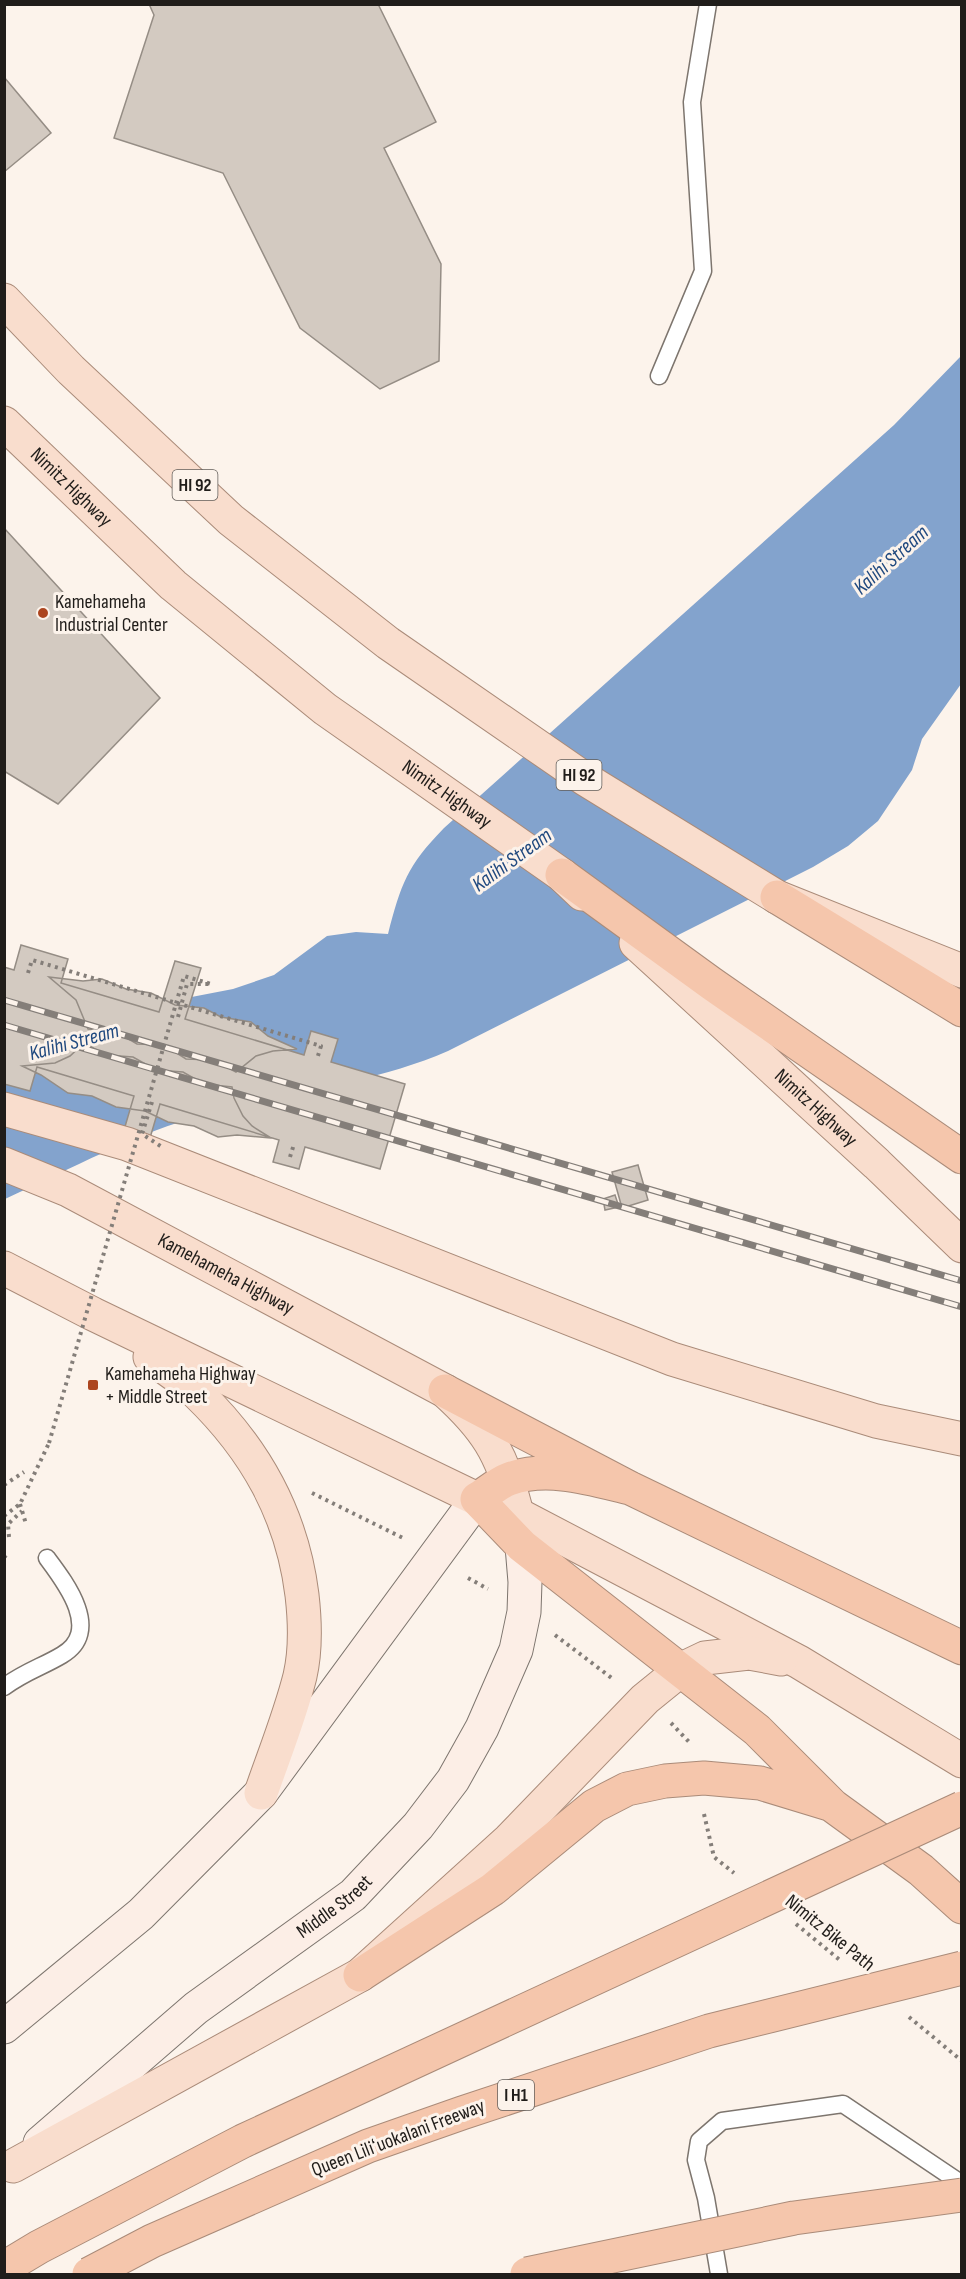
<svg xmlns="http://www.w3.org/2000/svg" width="966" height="2279" font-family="'Sofia Sans Condensed',sans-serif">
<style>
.water{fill:#83a3cd}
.building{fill:#d3cac1;stroke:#958d85;stroke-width:1.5}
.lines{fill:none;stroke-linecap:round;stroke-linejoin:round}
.lane-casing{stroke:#7d756e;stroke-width:19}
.secondary-casing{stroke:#7d756e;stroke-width:35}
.primary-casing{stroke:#aa8b79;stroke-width:35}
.highway-casing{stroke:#aa8b79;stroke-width:35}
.path{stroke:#847e79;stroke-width:4;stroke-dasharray:3 4.5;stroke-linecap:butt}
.lane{stroke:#fff;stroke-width:16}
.secondary{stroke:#fceee6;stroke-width:33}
.primary{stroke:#f9ddcd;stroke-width:33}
.highway{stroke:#f5c6ac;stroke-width:33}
.rail-casing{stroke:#847e79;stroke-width:7}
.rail{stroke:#fcf3eb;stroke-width:4.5;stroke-dasharray:14;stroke-linecap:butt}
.highway-bridge-casing{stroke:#aa8b79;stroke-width:35;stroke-linecap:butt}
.path-bridge{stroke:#847e79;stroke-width:4;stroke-dasharray:3 4.5;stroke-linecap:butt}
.highway-bridge{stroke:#f5c6ac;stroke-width:33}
.poi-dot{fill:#ac451f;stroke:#fcf3eb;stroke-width:2}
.labels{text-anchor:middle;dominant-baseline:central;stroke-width:6;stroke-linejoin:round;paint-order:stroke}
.shield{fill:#fcf3eb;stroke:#625d59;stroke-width:1.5}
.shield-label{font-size:18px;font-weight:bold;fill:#201d1a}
.street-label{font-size:20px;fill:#201d1a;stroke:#fcf3eb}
.poi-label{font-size:20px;fill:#201d1a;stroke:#fcf3eb;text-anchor:start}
.water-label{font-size:21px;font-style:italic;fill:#20497f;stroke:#fcf3eb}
</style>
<rect width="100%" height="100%" fill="#fcf3eb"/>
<path class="water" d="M961,356V684L922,739L912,770L878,821L848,846L813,867L448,1051C370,1085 287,1091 206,1114C136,1133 71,1169 5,1199V1033L233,989L274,975L327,936L356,932L388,934C401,884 407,866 444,828L894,425Z"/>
<path class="building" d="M149,4H378L436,122L384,148L441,264L439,361L380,389L300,328L223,173L114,138L154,15Z
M4,77L51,133L4,172Z
M4,528L160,698L58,804L4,771Z
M21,945L68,959L61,983L159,1012L175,961L201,968L185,1019L304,1055L311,1031L338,1039L331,1062L405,1084L380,1169L305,1147L299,1169L273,1162L279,1140L160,1104L145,1155L119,1147L134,1096L37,1067L30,1091L4,1084V967L14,970Z
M49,977L83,981L102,979L126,989L151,993L175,1005L204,1008L221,1017L251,1022L268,1036L297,1049L273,1051L256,1056L236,1072L213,1060L186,1059L164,1045L137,1044L115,1031L88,1029L76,1000Z
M84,1043L106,1055L133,1057L156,1070L183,1072L204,1084L232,1087L234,1098L243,1116L252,1126L271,1138L237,1135L218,1137L194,1126L168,1122L145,1111L116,1107L92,1096L68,1093L41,1075L22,1066L55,1063L70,1056Z
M638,1165L648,1200L622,1208L612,1172Z
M615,1195L619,1207L605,1210L603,1199Z"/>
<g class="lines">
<g class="lane-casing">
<path id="lane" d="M659,376L703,271L692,102L708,4
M4,1687C26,1671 42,1667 62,1655C103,1631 65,1582 47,1558
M719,2274L706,2198L696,2160L699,2141L722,2121L843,2104L962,2184"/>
</g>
<g class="secondary-casing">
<g id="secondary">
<path d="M4,2027L141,1914L261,1793L477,1499"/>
<path id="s1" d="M40,2143L196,2008L353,1895L418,1826L453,1780L482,1728L516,1650L524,1612L525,1582L522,1546"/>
</g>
</g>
<g class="primary-casing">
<g id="primary">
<path d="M4,300L71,370L231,520L388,643L585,779L777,897L962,971"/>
<path id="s2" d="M4,423L173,585L325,709L562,875L582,894"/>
<path id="s3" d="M636,943L877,1164L962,1246"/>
<path d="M4,1109L127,1144L672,1359L876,1421L962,1439"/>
<path id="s4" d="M4,1164L68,1190L445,1391C485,1427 502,1453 515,1506"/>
<path d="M4,1268L93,1314L477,1499L517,1514L799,1662L962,1761"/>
<path d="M150,1357C165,1368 183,1379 197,1393C255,1449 292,1514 302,1595C305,1621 306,1650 300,1676C290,1716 274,1755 261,1793"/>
<path d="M13,2166L360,1975L509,1840L645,1699L682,1669L705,1658L749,1653L781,1659"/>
</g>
</g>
<g class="highway-casing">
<path id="highway" d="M562,875L712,984L962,1157
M777,897L962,1010
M445,1391L630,1488L962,1648
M630,1488C592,1479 548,1465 509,1479C498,1483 487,1493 477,1499L522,1546L757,1730L833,1806L921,1870L962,1907
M360,1975L493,1889L594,1806L627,1789L665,1781L704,1778L760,1783L829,1804"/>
</g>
<path class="path" d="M28,973L32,960L321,1046L317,1059
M178,1017L187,984H211
M290,1157L294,1144
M4,1485L24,1472
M312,1493L405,1539
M20,1504L26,1524
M4,1516L20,1504L49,1443
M9,1537L8,1524L22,1511
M4,1556L7,1559
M468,1578L488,1589
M555,1635L613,1679
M671,1723L690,1743
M704,1814L714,1857L734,1873
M796,1924L841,1961
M909,2017L962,2061"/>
<use href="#lane" class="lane"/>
<use href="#secondary" class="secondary"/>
<use href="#primary" class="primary"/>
<use href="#highway" class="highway"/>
<g class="rail-casing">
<path id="rail" d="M4,1000L962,1281
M4,1025L962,1307"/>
</g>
<use href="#rail" class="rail"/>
<g class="highway-bridge-casing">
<path id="highway-bridge" d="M4,2268L39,2247L243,2141L962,1808
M89,2274L152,2241L368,2146L462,2113L709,2031L962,1968
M527,2274L794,2218L962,2195"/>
</g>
<path class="path-bridge" d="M152,1102L142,1134L162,1147
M49,1443L184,976L211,984"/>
<use href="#highway-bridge" class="highway-bridge"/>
</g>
<g class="poi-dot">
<circle cx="43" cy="613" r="6"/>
<rect x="87" y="1379" width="12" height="12" rx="3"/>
</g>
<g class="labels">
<g class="shield">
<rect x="172.5" y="470" width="45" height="30" rx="4.5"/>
<rect x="556.5" y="760" width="45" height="30" rx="4.5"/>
<rect x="498" y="2080" width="36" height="30" rx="4.5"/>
</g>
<g class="shield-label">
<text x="195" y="485">HI 92</text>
<text x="579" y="775">HI 92</text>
<text x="516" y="2095">I H1</text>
</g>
<g class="street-label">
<text stroke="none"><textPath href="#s2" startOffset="93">Nimitz Highway</textPath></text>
<text stroke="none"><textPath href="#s2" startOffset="579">Nimitz Highway</textPath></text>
<text stroke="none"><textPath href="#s3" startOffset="244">Nimitz Highway</textPath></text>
<text stroke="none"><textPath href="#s4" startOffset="248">Kamehameha Highway</textPath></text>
<text stroke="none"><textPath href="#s1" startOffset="378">Middle Street</textPath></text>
<text transform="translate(830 1933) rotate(39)">Nimitz Bike Path</text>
<text transform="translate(398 2138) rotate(-21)">Queen Liliʻuokalani Freeway</text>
</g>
<g class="poi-label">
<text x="55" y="602">Kamehameha<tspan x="55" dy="23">Industrial Center</tspan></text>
<text x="105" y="1374">Kamehameha Highway<tspan x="105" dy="23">+ Middle Street</tspan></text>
</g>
<g class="water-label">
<text transform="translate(891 560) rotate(-42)">Kalihi Stream</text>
<text transform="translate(512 860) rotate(-36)">Kalihi Stream</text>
<text transform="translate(74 1042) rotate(-15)">Kalihi Stream</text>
</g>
</g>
<rect width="966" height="2279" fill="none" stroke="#201d1a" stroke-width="12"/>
</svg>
